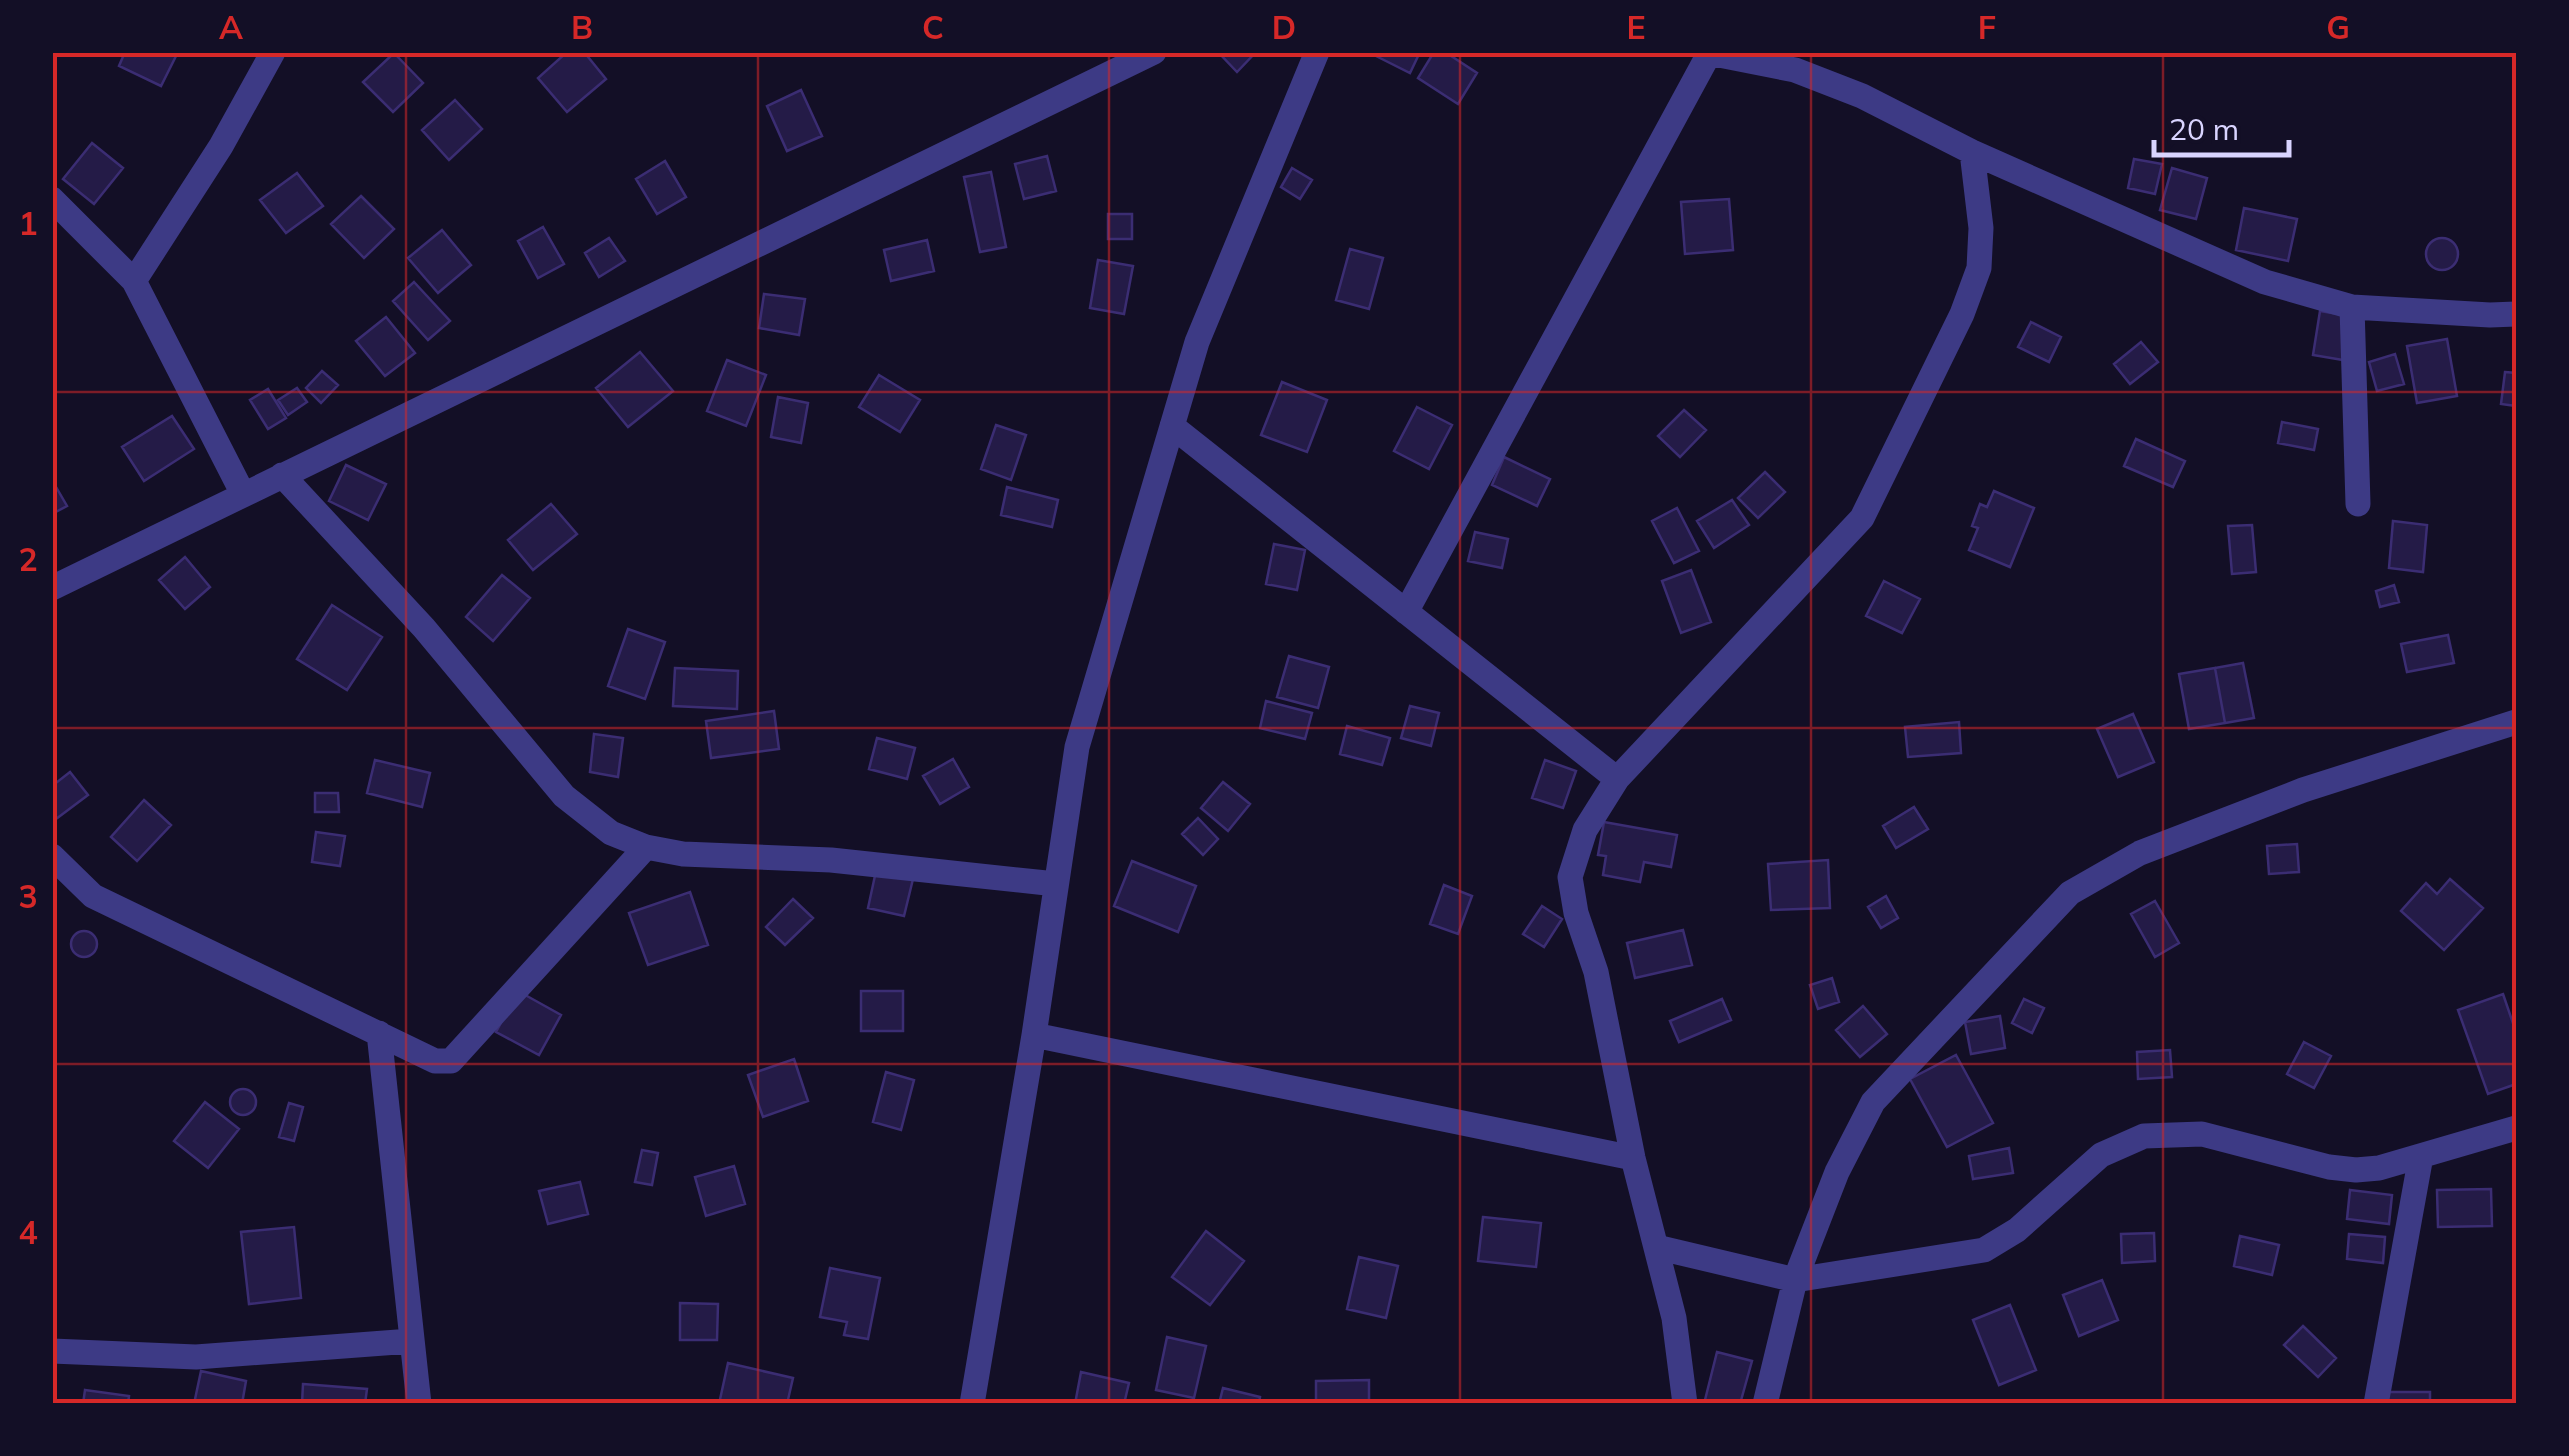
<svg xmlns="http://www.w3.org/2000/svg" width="2569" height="1456" font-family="Mulish,sans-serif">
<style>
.building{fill:#241b47;stroke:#3b2d73;stroke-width:2.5}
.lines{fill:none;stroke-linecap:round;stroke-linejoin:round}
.street{stroke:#3d3a85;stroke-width:25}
.grid{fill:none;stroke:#d62828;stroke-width:2.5;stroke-opacity:0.55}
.neatline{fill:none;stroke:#d62828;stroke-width:4}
.grid-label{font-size:32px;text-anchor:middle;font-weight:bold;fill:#d62828}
</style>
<rect width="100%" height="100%" fill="#130f26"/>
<path class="building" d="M125,52H178L161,86L119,66Z
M567,52H584L606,79L567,112L538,78Z
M1218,52H1256L1237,72Z
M1368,52H1420L1410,73Z
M1434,52H1445L1477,73L1458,104L1418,78Z
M394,53L423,83L393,112L363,82Z
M801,90L822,136L787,151L767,106Z
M455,100L482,129L449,160L422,130Z
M92,143L123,168L94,204L63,179Z
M1047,156L1056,191L1024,199L1015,164Z
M2134,159L2162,164L2155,194L2128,188Z
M665,161L686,197L657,214L636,179Z
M1292,168L1312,180L1300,199L1281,187Z
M2172,168L2207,178L2196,219L2160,210Z
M991,172L1006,247L980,252L964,177Z
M297,173L323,206L286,233L260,200Z
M361,196L394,229L364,258L331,224Z
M1729,199L1733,250L1685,254L1681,202Z
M2244,208L2297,219L2288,261L2236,250Z
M1108,214H1132V239H1108Z
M543,227L564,264L538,278L518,241Z
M442,230L471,265L438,293L408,258Z
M2426 254a16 16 0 1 1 32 0a16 16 0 1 1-32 0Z
M609,238L625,261L599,277L585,253Z
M927,240L934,271L891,281L884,250Z
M1350,249L1383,258L1369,309L1336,300Z
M1098,260L1133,266L1124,314L1090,308Z
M414,282L450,321L428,340L393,301Z
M764,294L805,299L799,335L759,328Z
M2320,311L2350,316L2343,360L2313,355Z
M386,317L415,353L385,376L356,341Z
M2031,322L2061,337L2049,362L2018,347Z
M2447,339L2457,396L2417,403L2407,346Z
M2141,342L2158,362L2130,384L2114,364Z
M640,352L673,391L628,427L596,388Z
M2395,354L2404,384L2377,391L2369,362Z
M727,360L766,375L746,426L707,411Z
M322,371L338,385L321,403L306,388Z
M2505,372L2516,373V406L2501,404Z
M879,375L920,400L900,432L859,407Z
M1282,382L1327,400L1307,452L1261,435Z
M297,388L307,402L288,415L278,400Z
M268,389L286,418L268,429L250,400Z
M778,397L808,403L801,443L771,437Z
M1417,407L1452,425L1429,469L1394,451Z
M1684,410L1706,430L1680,457L1658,436Z
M172,416L194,449L144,481L122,447Z
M2282,422L2318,429L2314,450L2278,443Z
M996,425L1026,435L1011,480L981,469Z
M2136,439L2185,461L2173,487L2124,466Z
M1504,457L1550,479L1537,506L1492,485Z
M346,465L386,484L368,520L329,501Z
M1765,472L1785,492L1758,518L1738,498Z
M52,480L67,506L52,514Z
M1007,487L1058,500L1052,527L1001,515Z
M1994,491L2034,508L2010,567L1969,550L1978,528L1972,526L1980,504L1987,507Z
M1732,500L1749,525L1714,548L1697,521Z
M551,504L577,534L533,570L508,540Z
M1677,508L1699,551L1674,563L1652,521Z
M2393,521L2427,525L2423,572L2389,568Z
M2252,525L2256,572L2232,574L2228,526Z
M1475,532L1508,539L1502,568L1468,561Z
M1274,544L1305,550L1297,590L1266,584Z
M185,557L210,587L185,609L159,580Z
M1691,570L1711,622L1681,633L1662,581Z
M502,575L530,598L493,641L466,617Z
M1884,581L1920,599L1902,633L1866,616Z
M2394,585L2399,602L2380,607L2376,591Z
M332,605L382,637L347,690L297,659Z
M628,629L665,642L645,699L608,686Z
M2448,635L2454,663L2407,672L2401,644Z
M1289,656L1329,667L1318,708L1277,697Z
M2243,663L2254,718L2225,723L2215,668Z
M675,668L738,671L737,709L673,706Z
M2215,668L2225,723L2189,729L2179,674Z
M1266,701L1312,713L1305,739L1260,728Z
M1410,706L1439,713L1431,746L1401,738Z
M774,711L779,749L711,758L706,721Z
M2133,714L2154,762L2118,777L2097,729Z
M1959,722L1961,753L1908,757L1905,727Z
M1347,726L1390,738L1382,765L1340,754Z
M594,734L623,738L618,777L590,772Z
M877,738L915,748L907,779L869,769Z
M953,759L969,787L940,804L923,776Z
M375,760L430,773L422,807L367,793Z
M1545,760L1576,771L1563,808L1532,798Z
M70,772L88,795L52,822V786Z
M1223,782L1250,804L1228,831L1201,808Z
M315,793H338L339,812H315Z
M144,800L171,825L137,861L111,837Z
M1914,807L1928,829L1896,848L1883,826Z
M1198,818L1218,839L1203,855L1182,834Z
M1604,822L1677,835L1671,867L1644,862L1640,882L1603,875L1606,856L1598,855Z
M316,832L345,836L340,866L312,862Z
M2297,844L2299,872L2269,874L2267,846Z
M1828,860L1830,908L1771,910L1768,864Z
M1132,861L1196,886L1178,932L1114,906Z
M876,871L913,879L904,916L868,908Z
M2450,879L2483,908L2444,950L2401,911L2426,883L2437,894Z
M1444,885L1472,896L1458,934L1430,924Z
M690,892L708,945L648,965L629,913Z
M1886,896L1898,918L1881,928L1868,907Z
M793,899L813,918L785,945L766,927Z
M2155,901L2179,943L2155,957L2131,914Z
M1542,906L1562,919L1544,947L1523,934Z
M1683,930L1692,965L1635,978L1627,943Z
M71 944a13 13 0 1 1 26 0a13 13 0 1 1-26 0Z
M1832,978L1839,1002L1818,1009L1810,985Z
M518,991L561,1015L539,1055L496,1032Z
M861,991H903V1031H861Z
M2503,994L2516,1032V1084L2488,1094L2458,1010Z
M1722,999L1731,1020L1679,1042L1670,1021Z
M2024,999L2044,1008L2032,1033L2012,1023Z
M1863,1006L1887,1034L1860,1057L1836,1030Z
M2000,1016L2005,1048L1971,1054L1965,1022Z
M2304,1042L2331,1056L2314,1088L2287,1074Z
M2170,1050L2172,1077L2138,1079L2137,1052Z
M1956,1055L1993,1123L1947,1147L1910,1079Z
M794,1059L808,1101L763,1117L748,1075Z
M886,1072L914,1080L901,1130L873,1122Z
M230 1102a13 13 0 1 1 26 0a13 13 0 1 1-26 0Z
M205,1102L239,1129L208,1168L174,1141Z
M289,1103L303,1107L294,1141L279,1137Z
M2009,1148L2013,1173L1973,1179L1969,1156Z
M642,1150L658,1153L652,1185L635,1182Z
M734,1166L745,1204L706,1216L695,1177Z
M580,1182L588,1214L548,1224L539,1191Z
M2491,1189L2492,1226L2438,1227L2437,1190Z
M2350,1190L2392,1195L2389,1224L2347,1219Z
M1483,1217L1541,1223L1536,1267L1478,1261Z
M294,1227L301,1298L249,1304L241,1232Z
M1206,1231L1244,1261L1210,1305L1172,1277Z
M2154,1233L2155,1261L2122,1263L2121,1234Z
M2349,1234L2385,1237L2383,1263L2347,1259Z
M2240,1236L2279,1245L2272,1275L2234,1266Z
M1359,1257L1398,1266L1386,1318L1347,1309Z
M830,1268L880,1278L868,1339L844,1335L847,1322L820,1317Z
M2102,1280L2118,1320L2079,1336L2063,1295Z
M680,1303L718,1304L717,1340H680Z
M2010,1305L2036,1370L1999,1385L1973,1320Z
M2303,1326L2336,1358L2318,1377L2284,1345Z
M1167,1337L1206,1346L1194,1398L1156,1390Z
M1717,1352L1752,1361L1740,1404H1704Z
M728,1363L793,1378L787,1404H719Z
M201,1371L246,1381L242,1404H194Z
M1081,1372L1129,1383L1124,1404H1075Z
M1369,1380V1404H1316V1381Z
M303,1384L367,1389L365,1404H302Z
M1223,1388L1260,1397L1259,1404H1219Z
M85,1390L129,1396L128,1404H83Z
M2386,1392H2430V1404H2386Z"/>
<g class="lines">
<path class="street" d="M1704,52L1795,70L1862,96L1972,152L2265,282L2352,307L2490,315L2516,314
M52,199L134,281L243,494
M134,281L221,146L273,52
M2352,307L2358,504
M1172,426L1617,779
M282,475L424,628L564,796L611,833L646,847L683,854L831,860L1056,884
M52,588L1154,52
M1406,612L1710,52
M52,856L93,896L435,1061H451L646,847
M379,1033L419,1404
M1034,1035L1633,1158
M1656,1247L1795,1280L1984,1250L2017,1230L2101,1155L2144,1136L2202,1134L2329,1167L2356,1170L2379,1168L2516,1128
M52,1351L196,1357L411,1341
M972,1404L1034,1035L1077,747L1197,342L1317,52
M1685,1404L1674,1318L1633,1158L1596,972L1576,913L1570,877L1585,830L1617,779L1862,518L1962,314L1979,268L1981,228L1972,152
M1765,1404L1795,1280L1837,1172L1873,1102L2070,893L2140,853L2303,790L2516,722
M2376,1404L2421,1156"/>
</g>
<path class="grid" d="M406,52V1404M758,52V1404M1109,52V1404M1460,52V1404M1811,52V1404M2163,52V1404M52,392H2516M52,728H2516M52,1064H2516"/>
<rect width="2569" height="1456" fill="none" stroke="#130f26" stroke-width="110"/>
<path d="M2154 140v15h135v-15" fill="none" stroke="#d9d4ff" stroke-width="5"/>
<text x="2169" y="140" font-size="30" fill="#d9d4ff" stroke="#130f26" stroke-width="8" paint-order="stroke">20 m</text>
<rect x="55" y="55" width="2459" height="1346" class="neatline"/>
<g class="grid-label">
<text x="231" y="39">A</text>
<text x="582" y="39">B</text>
<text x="933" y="39">C</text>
<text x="1284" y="39">D</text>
<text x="1636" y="39">E</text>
<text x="1987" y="39">F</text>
<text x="2338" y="39">G</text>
<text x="28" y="235">1</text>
<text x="28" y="571">2</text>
<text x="28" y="908">3</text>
<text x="28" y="1244">4</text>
</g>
</svg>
